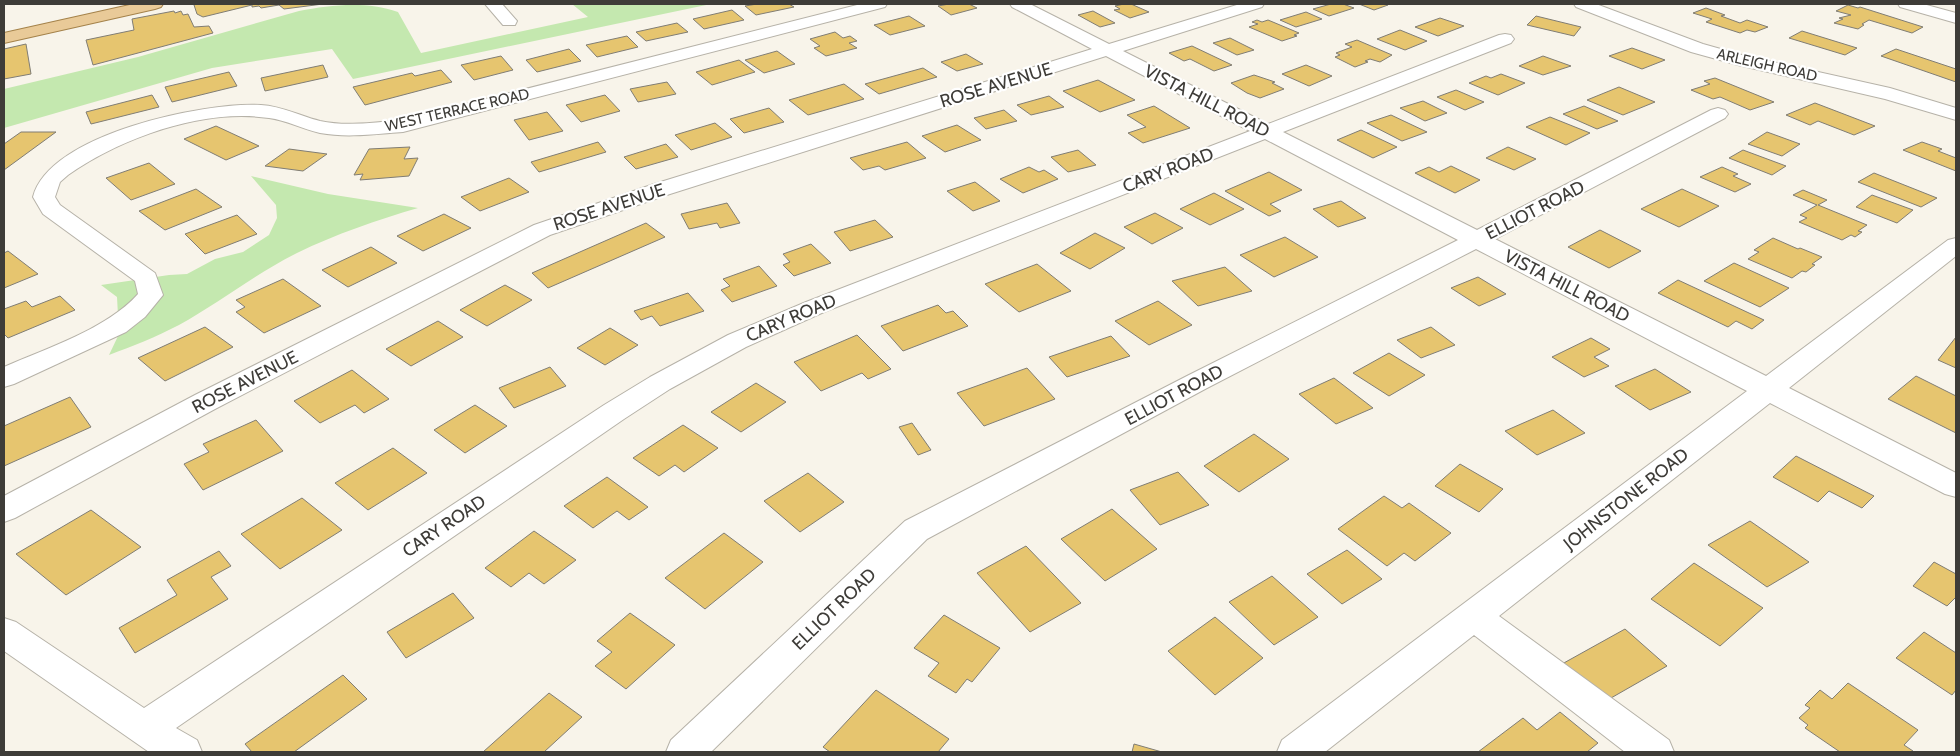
<svg xmlns="http://www.w3.org/2000/svg" width="1960" height="756" font-family="Cabin,sans-serif">
<style>
.green{fill:#c4e8af}
.building{fill:#e6c56f;stroke:#807d74}
.lines{fill:none;stroke-linecap:round;stroke-linejoin:round}
.minor-casing{stroke:#b6b2a8;stroke-width:2}
.major-casing{stroke:#a4824a;stroke-width:2}
.minor{fill:#fff;fill-rule:evenodd}
.major{fill:#e9ca98;fill-rule:evenodd}
.labels{text-anchor:middle;dominant-baseline:central;stroke-width:4.5;stroke-linejoin:round;paint-order:stroke}
.far-street-label{font-size:15px;fill:#3e3c38;stroke:#fff}
.street-label{font-size:18px;fill:#3e3c38;stroke:#fff}
</style>
<rect width="100%" height="100%" fill="#f8f4ea"/>
<path class="green" d="M572,4H711L353,79L332,49L212,68L4,128V89L138,57L299,11C331,5 366,1 398,12L421,53L588,17Z
M251,176L328,194L418,208C377,220 336,234 297,253C255,274 219,303 179,325C156,337 133,346 109,355L119,334L117,297L101,285L169,275L187,274L215,259L243,252L269,235L277,218L276,205Z"/>
<path class="building" d="M197,4H323L284,9L279,5L261,8L259,6L252,7V5L203,17L197,14L194,5Z
M757,4H789L794,7L756,15L745,6Z
M949,4H969L977,8L951,15L938,6Z
M1124,4H1131L1149,12L1130,18L1114,10L1120,9L1115,6Z
M1331,4H1343L1354,8L1329,16L1313,9Z
M1359,4H1384L1388,5L1374,10Z
M1848,5L1858,8L1860,7L1923,27L1912,33L1869,20L1862,24L1864,25L1858,29L1834,23L1843,19L1839,18L1851,15L1836,11Z
M1706,8L1725,15L1721,16L1740,23L1747,20L1768,27L1755,32L1747,30L1740,33L1706,22L1712,19L1693,13Z
M732,10L744,20L704,29L693,19Z
M174,11L175,13L181,11L183,15L188,14L194,27L209,26L213,33L93,65L86,40L134,30L132,19Z
M1093,11L1115,23L1100,27L1078,15Z
M1306,12L1322,19L1296,27L1280,20Z
M909,16L925,26L890,35L874,25Z
M1536,16L1581,27L1574,36L1527,25Z
M1440,18L1464,26L1438,36L1415,27Z
M1257,20L1262,22L1268,20L1299,33L1294,35L1297,36L1282,41L1249,27L1258,24L1252,22Z
M677,23L688,32L646,41L636,32Z
M1400,30L1427,41L1405,50L1377,39Z
M1802,31L1857,48L1845,55L1789,38Z
M835,32L843,38L850,36L857,41L849,43L857,48L826,56L814,48L820,46L810,39Z
M627,36L638,47L597,57L586,45Z
M1230,38L1254,50L1237,55L1213,43Z
M1357,40L1392,55L1380,62L1370,59L1365,61L1368,62L1355,67L1335,57L1340,55L1336,53L1352,47L1345,44Z
M26,44L31,74L4,79V49Z
M1192,46L1232,65L1214,71L1190,59L1184,61L1169,53Z
M1632,48L1665,60L1642,69L1609,56Z
M569,49L581,61L537,72L526,60Z
M1896,49L1956,69V82L1881,56Z
M777,51L795,64L764,73L745,60Z
M966,54L983,64L957,71L941,62Z
M501,56L513,70L474,80L461,65Z
M1543,56L1571,66L1543,75L1519,66Z
M739,60L755,72L712,85L696,72Z
M323,65L328,77L265,91L261,78Z
M1306,65L1332,76L1309,86L1282,74Z
M923,68L937,77L879,94L865,84Z
M441,70L452,82L365,105L353,87L412,73L415,76Z
M229,72L237,86L172,102L165,87Z
M1501,74L1525,83L1498,95L1469,83L1486,76L1491,78Z
M1254,75L1275,82L1272,83L1284,89L1260,98L1247,93L1231,83Z
M1715,78L1774,102L1750,110L1720,97L1713,99L1691,90L1710,84L1704,81Z
M1098,80L1135,100L1100,112L1063,91Z
M667,82L676,94L638,102L630,89Z
M844,84L864,99L808,115L789,100Z
M1619,87L1655,102L1623,115L1587,100Z
M1456,90L1484,102L1465,110L1437,97Z
M152,95L159,107L91,124L86,112Z
M605,95L620,111L581,122L566,105Z
M1049,96L1064,107L1031,115L1017,105Z
M1423,101L1447,113L1425,121L1400,108Z
M1815,103L1875,126L1854,135L1818,121L1810,125L1786,115Z
M1154,106L1190,128L1143,143L1128,133L1146,127L1127,115Z
M1584,106L1618,121L1597,129L1563,114Z
M769,108L784,122L744,133L730,119Z
M1004,110L1017,121L986,129L974,118Z
M547,112L563,131L529,140L514,120Z
M1391,115L1427,132L1402,141L1367,123Z
M1550,117L1590,133L1566,145L1526,127Z
M715,123L732,137L691,150L675,135Z
M957,125L981,140L945,152L922,136Z
M216,126L259,146L226,160L184,139Z
M1361,130L1397,147L1373,158L1337,140Z
M21,132H56L4,170V144Z
M1767,132L1800,144L1782,156L1748,144Z
M598,142L606,152L539,172L531,162Z
M907,142L926,158L885,170L879,166L863,170L850,158Z
M1922,142L1942,149L1938,151L1956,158V171L1903,150Z
M666,144L678,157L636,169L624,157Z
M410,147L404,159L418,158L409,176L360,180L363,174L354,175L369,149Z
M1508,147L1536,159L1514,170L1486,158Z
M289,149L327,154L303,171L265,166Z
M1078,150L1096,165L1068,172L1051,157Z
M1743,150L1786,166L1772,175L1729,158Z
M149,163L175,184L131,200L106,178Z
M1451,166L1480,180L1455,193L1415,173L1429,167L1439,172Z
M1029,167L1039,172L1044,170L1058,179L1023,193L1000,179Z
M1722,167L1738,174L1733,176L1751,184L1735,192L1700,177Z
M1269,172L1302,190L1270,204L1281,211L1269,216L1225,191Z
M1874,173L1937,198L1921,207L1858,182Z
M509,178L529,192L480,211L461,197Z
M975,182L1000,201L973,211L947,191Z
M196,189L222,207L165,230L139,211Z
M1682,189L1719,206L1679,227L1641,209Z
M1803,190L1827,200L1818,205L1867,225L1858,231L1862,232L1855,237L1851,235L1842,240L1799,222L1807,218L1800,215L1817,205L1793,195Z
M1214,193L1244,209L1210,225L1180,209Z
M1872,195L1913,210L1897,223L1856,207Z
M1341,201L1366,218L1338,227L1313,209Z
M727,203L740,223L720,228L717,223L689,229L681,214Z
M1155,213L1183,228L1152,244L1124,227Z
M444,214L471,228L423,251L397,236Z
M237,215L257,234L205,254L185,234Z
M875,220L893,237L850,251L834,232Z
M646,223L665,237L548,288L532,273Z
M1600,230L1641,251L1609,268L1568,247Z
M1095,233L1125,248L1090,269L1060,253Z
M1285,237L1318,257L1274,277L1240,255Z
M1773,238L1798,249L1800,248L1822,257L1812,264L1815,265L1806,272L1802,271L1792,278L1748,259L1759,252L1754,250Z
M811,244L831,263L794,276L783,265L790,262L783,254Z
M371,247L397,263L348,287L322,270Z
M8,251L38,274L4,288V253Z
M1734,263L1789,288L1760,307L1704,281Z
M1037,264L1071,291L1019,312L985,284Z
M759,266L777,286L732,302L721,290L730,286L723,279Z
M1225,267L1252,291L1198,306L1172,281Z
M1478,277L1506,294L1479,306L1451,288Z
M283,279L321,306L264,333L236,312L245,307L236,300Z
M1678,280L1764,320L1752,329L1736,321L1728,327L1658,293Z
M505,285L532,300L487,326L460,310Z
M688,293L704,311L660,326L652,316L641,320L634,311Z
M60,296L75,310L8,338L4,334V309L26,301L32,307Z
M1158,301L1192,325L1149,345L1115,321Z
M938,305L946,313L953,311L968,326L903,351L881,326Z
M438,321L463,337L411,366L386,349Z
M205,327L233,347L165,381L138,358Z
M1431,327L1455,345L1421,358L1397,340Z
M610,328L638,345L605,365L577,348Z
M857,335L891,369L868,379L862,373L821,391L794,362Z
M1111,336L1130,356L1067,377L1049,357Z
M1956,337V368L1938,360Z
M1591,338L1610,349L1594,357L1609,366L1584,377L1552,357Z
M1389,353L1425,375L1389,396L1353,373Z
M550,367L566,386L514,408L499,388Z
M1027,368L1055,399L984,426L957,393Z
M1655,369L1691,392L1650,410L1615,386Z
M352,370L389,399L364,413L355,405L320,423L294,401Z
M1916,376L1956,396V433L1888,399Z
M1334,378L1373,408L1336,424L1299,394Z
M756,383L786,402L741,432L711,412Z
M70,397L91,427L4,466V426Z
M475,405L507,426L465,453L434,430Z
M1553,410L1585,433L1537,455L1505,431Z
M256,420L283,451L203,490L184,464L209,452L203,444Z
M912,423L931,450L918,455L899,427Z
M683,425L718,448L684,472L675,465L659,476L633,458Z
M1254,434L1289,459L1239,492L1204,466Z
M393,448L427,473L368,510L335,483Z
M1796,456L1874,496L1862,508L1829,491L1818,502L1773,477Z
M1460,464L1503,489L1479,512L1435,486Z
M1178,472L1209,505L1160,525L1130,490Z
M808,473L844,502L800,532L764,501Z
M607,477L648,507L629,520L617,511L593,528L564,506Z
M1384,496L1402,508L1409,503L1451,533L1415,561L1404,553L1387,566L1338,529Z
M302,498L342,530L280,569L241,534Z
M1112,509L1157,549L1105,581L1061,539Z
M91,510L141,547L66,595L16,554Z
M1750,521L1809,562L1767,587L1708,545Z
M534,531L576,560L544,584L529,573L511,587L485,568Z
M724,533L763,562L705,609L665,578Z
M1026,546L1081,603L1030,632L977,573Z
M1347,550L1382,579L1342,604L1307,574Z
M219,551L231,566L211,577L228,599L135,653L119,628L177,595L167,580Z
M1934,562L1956,574V597L1947,606L1913,586Z
M1694,563L1763,608L1720,646L1651,599Z
M1272,576L1318,617L1274,645L1229,602Z
M453,593L474,618L406,658L387,632Z
M630,613L675,645L626,689L595,666L612,652L597,641Z
M944,615L1000,648L972,682L967,679L956,693L928,676L939,663L914,648Z
M1215,617L1263,658L1215,695L1168,651Z
M1625,629L1667,666L1604,702L1562,664Z
M1924,632L1956,653V690L1952,695L1896,658Z
M343,675L367,699L294,752H252L245,744Z
M1848,683L1918,730L1904,745L1913,751L1912,752H1840L1805,728L1808,725L1799,718L1810,708L1805,705L1820,690L1832,699Z
M876,690L949,739L938,752H830L823,747Z
M549,693L582,717L544,752H483Z
M1560,712L1598,743L1587,752H1478L1523,718L1537,730Z
M1134,744L1162,752H1132Z"/>
<g class="lines">
<g class="minor-casing">
<path id="minor" d="M485,4H502L517,21L515,25H503Z
M861,4H887L885,7L403,132C375,134 347,138 320,133C302,129 286,120 269,118C203,108 121,138 68,175L60,182L55,197L60,205L155,273L163,295L145,317L126,332L14,384L4,387V367C47,348 107,329 138,294L135,281L43,214L33,197C49,134 204,102 261,105C282,106 300,116 320,121C347,127 376,122 403,120Z
M1010,4H1030L1109,44L1240,4H1264L1262,7L1123,51L1268,124L1499,35L1505,34L1511,35L1514,39L1511,43L1283,132L1477,230L1711,110L1718,108L1725,110L1728,114L1725,118L1495,239L1766,376L1948,240L1956,238V256L1789,388L1956,473V497L1945,494L1770,403L1499,616L1669,740L1674,752H1625L1474,635L1325,752H1277L1282,740L1747,391L1476,249L1207,388L927,539L711,752H666L671,740L905,521L1187,376L1458,240L1265,139L824,312L746,347L670,389L624,419L176,728L197,740L202,752H149L4,651V618L16,622L144,708L604,405L650,377L728,335L806,302L1250,131L1106,56L670,194L550,235L215,409L15,518L4,522V496L195,395L534,225L654,184L1092,49L1012,7Z
M1574,4H1596L1703,44L1742,55L1890,88L1956,108V120L1885,99L1738,65L1691,52L1576,7Z
M1898,4H1923L1956,13V23L1900,7Z"/>
</g>
<g class="major-casing">
<path id="major" d="M134,4H163L161,7L155,9L4,43V33Z"/>
</g>
<use href="#minor" class="minor"/>
<use href="#major" class="major"/>
</g>
<g class="labels">
<g class="far-street-label">
<text transform="translate(1767 65) rotate(13)">ARLEIGH ROAD</text>
<text transform="translate(457 110) rotate(-13)">WEST TERRACE ROAD</text>
</g>
<g class="street-label">
<text transform="translate(996 85) rotate(-17)">ROSE AVENUE</text>
<text transform="translate(1207 101) rotate(27)">VISTA HILL ROAD</text>
<text transform="translate(1168 170) rotate(-21)">CARY ROAD</text>
<text transform="translate(609 207) rotate(-18)">ROSE AVENUE</text>
<text transform="translate(1535 210) rotate(-27)">ELLIOT ROAD</text>
<text transform="translate(1567 286) rotate(27)">VISTA HILL ROAD</text>
<text transform="translate(791 318) rotate(-23)">CARY ROAD</text>
<text transform="translate(245 382) rotate(-27)">ROSE AVENUE</text>
<text transform="translate(1174 395) rotate(-28)">ELLIOT ROAD</text>
<text transform="translate(1626 499) rotate(-38)">JOHNSTONE ROAD</text>
<text transform="translate(444 526) rotate(-34)">CARY ROAD</text>
<text transform="translate(834 609) rotate(-44)">ELLIOT ROAD</text>
</g>
</g>
<rect width="1960" height="756" fill="none" stroke="#3e3c38" stroke-width="10"/>
</svg>
